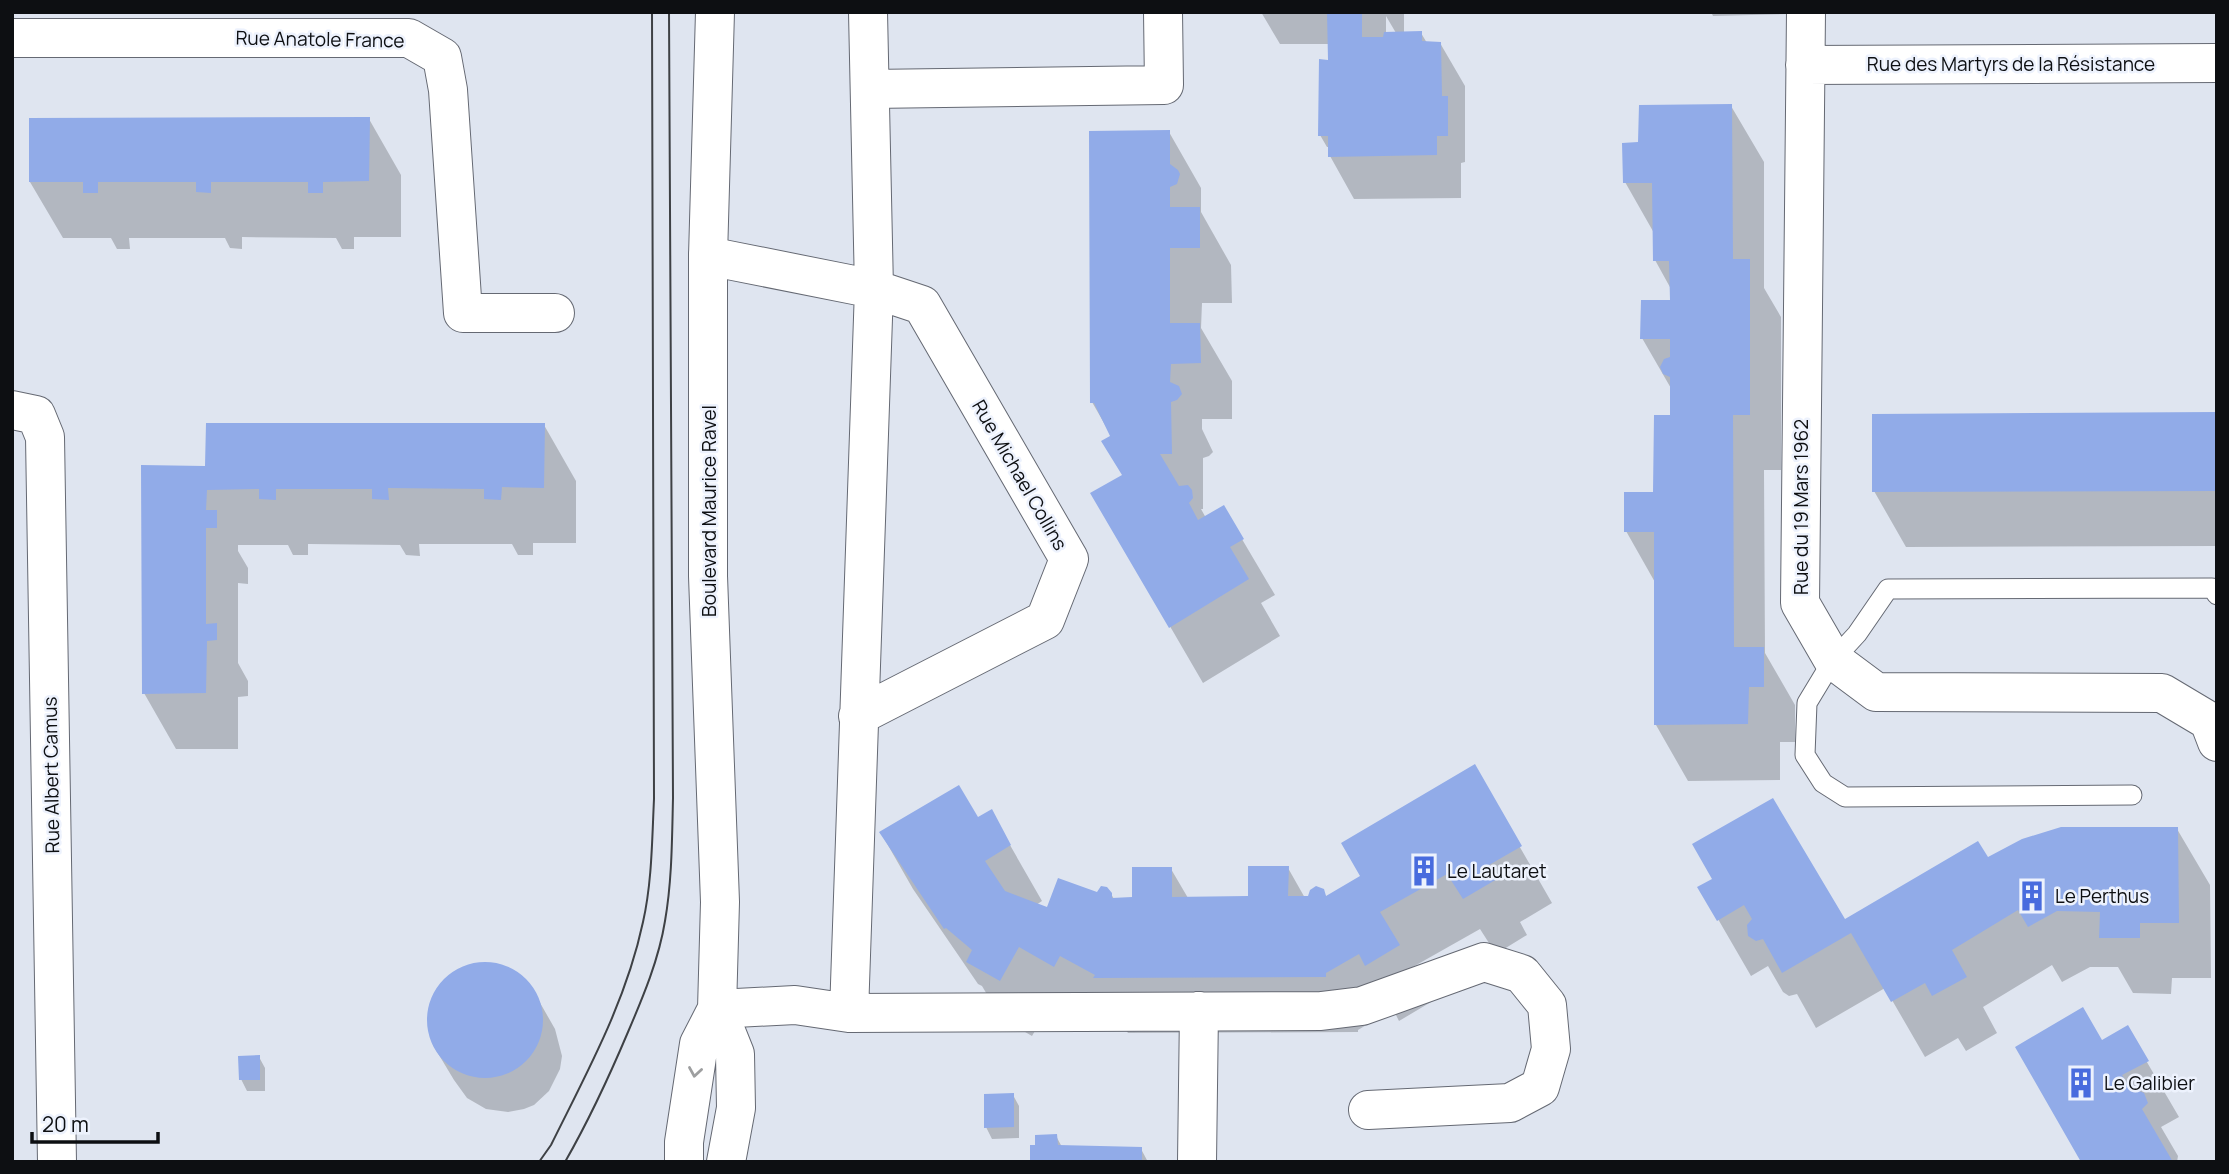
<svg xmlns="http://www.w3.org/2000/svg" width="2229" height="1174" font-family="Manrope,sans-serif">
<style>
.shadow{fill:#0003;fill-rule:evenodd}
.building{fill:#91abe8}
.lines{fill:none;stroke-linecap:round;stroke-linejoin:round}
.service-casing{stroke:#656973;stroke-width:21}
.minor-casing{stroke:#656973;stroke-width:40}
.tertiary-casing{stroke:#656973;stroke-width:40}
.service{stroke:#fff;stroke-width:19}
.minor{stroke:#fff;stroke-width:38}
.tertiary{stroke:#fff;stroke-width:38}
.tram{stroke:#3e4145;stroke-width:2}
.oneway{stroke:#9e9fa0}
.labels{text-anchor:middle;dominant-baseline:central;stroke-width:5;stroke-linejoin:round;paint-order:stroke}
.street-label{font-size:19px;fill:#0d0f12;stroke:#edf2fd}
.poi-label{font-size:19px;fill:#0d0f12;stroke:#edf2fd;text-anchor:start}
</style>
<rect width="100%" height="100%" fill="#dfe5f0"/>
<path class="shadow" d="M1261,12H1404V33H1421L1427,43H1440L1465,86V162L1461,163V198L1354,199L1330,156V147H1327L1320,135L1330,67V44H1280ZM1386,16L1396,33H1386Z
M1711,12H1788V14L1713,16Z
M1731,106L1764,162V288L1781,317V470H1764L1765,653L1795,705V742H1780V780L1688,781L1656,725V584L1626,531L1655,494L1672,416V390L1642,338L1671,302V289L1655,260L1654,233L1625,182L1640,144Z
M369,119L401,175V237H354V249H342L336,238L242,237V249L230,248L225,238H129L130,249H117L111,238H63L30,182Z
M1169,132L1201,188V212L1231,265L1232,303H1202L1201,328L1232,381V419H1202V429L1213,452L1209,456L1203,458V509H1201L1206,518L1223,507L1275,595L1261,603L1280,636L1203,683L1093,494L1123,477L1112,437L1092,402Z
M2217,414V546L1906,547L1874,491Z
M544,425L576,481V543H533V555H518L512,544H419L420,556L406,555L400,545L308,544V555H293L288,545H238V551L248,568V584L238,583V663L248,681V696L238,697V749H176L144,693L207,468Z
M1474,767L1552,903L1520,922L1527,935L1496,954L1480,929L1411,968L1431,1002L1399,1021L1393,1009L1358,1030V1032L1128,1033L1125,1029L1052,1002L1032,1036L1001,1018L982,986L978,984L913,889L881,833L977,820L991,812L1042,901L1036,905L1048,909L1097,894H1111L1114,899L1134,898L1171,869L1188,898H1250L1288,868L1305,898L1323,891L1327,898L1362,877Z
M2177,829L2210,885L2211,978H2172L2171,994L2133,993L2118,967H2090L2062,982L2052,965L1983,1007L1997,1033L1966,1051L1958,1038L1925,1057L1885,988L1816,1028L1797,994L1789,996L1783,992L1768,966L1751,976L1700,888L1844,922L1987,859Z
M482,963L498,965L517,974L535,994L555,1029L562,1056L560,1069L549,1091L534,1105L524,1109L508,1112L486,1109L467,1098L454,1080L433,1045L428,1025L430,1003L441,984L457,971Z
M2127,1028L2179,1117L2161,1127L2178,1156L2177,1162H2083L2101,1043Z
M259,1057L265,1068V1091H247L241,1079Z
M1013,1095L1019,1106V1138L992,1139L986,1127Z
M1056,1136L1062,1147L1141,1149L1148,1162H1032Z"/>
<path class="building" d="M1327,12H1362V37H1383L1384,32L1422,31V41L1441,42L1442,96H1448V136H1437V155L1328,157V136H1318L1319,59L1328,60Z
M1732,104L1733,259H1750V415H1733L1734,647H1764V687H1749L1748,724L1654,725V532H1624V492H1653L1654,415H1670V377L1663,374L1660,367L1664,359L1670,357V339H1640L1641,300H1670L1669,261H1653L1652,183H1623L1622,143L1638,142L1639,105Z
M370,117L369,181L323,182V193H308V182H211V193L196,192V182H98V193H83V182H29V118Z
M1170,130V164L1178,170L1180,174L1177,184L1170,187V207H1200V248H1170V323H1200L1201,363L1171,364L1170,382L1179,386L1182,394L1177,400L1171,402L1172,454H1160L1179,486L1188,485L1192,490L1193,498L1189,503L1198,520L1224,505L1244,539L1230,547L1249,579L1169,628L1090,493L1122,475L1101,441L1110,436L1094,403H1090L1089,131Z
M2217,412V491L1872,492V414Z
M206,423H545L544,488L502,487L501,500L484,499V489L388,488L389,500L372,499V489H276V500L259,499V489L207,490L206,510H217V528H206V624L217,623V640L207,641L206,693L142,694L141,465L205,466Z
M1475,764L1522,846L1489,865L1497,879L1463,899L1447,874L1380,912L1400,945L1365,966L1359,954L1326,973V977L1093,978L1095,975L1060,956L1054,967L1019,947L1000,981L966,962L972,950L946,928L944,929L879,832L959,785L978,817L992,809L1011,845L985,861L1005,891L1047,907L1058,878L1097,892L1101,886L1107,887L1112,893V898L1132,897V867H1172V897L1248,896V866H1289L1288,896H1308L1310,890L1316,886L1324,889L1326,896L1360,876L1341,843Z
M1773,798L1845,919L1978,841L1988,857L2022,839L2061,827H2178L2179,923H2140V938H2099L2100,912L2057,911L2028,927L2018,910L1952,950L1967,977L1932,996L1925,983L1891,1002L1851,933L1782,973L1763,939L1756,941L1748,936L1747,925L1752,919L1744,905L1717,921L1697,887L1712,879L1692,844Z
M427 1020a58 58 0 1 1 116 0a58 58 0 1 1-116 0Z
M2083,1007L2102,1040L2128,1025L2149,1061L2122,1075L2131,1091L2137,1090L2144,1093L2148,1103L2142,1109L2173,1162H2081L2015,1047Z
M260,1055V1080H239L238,1056Z
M1014,1093V1127L984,1128V1094Z
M1057,1134L1058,1145L1142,1147V1162H1030V1145H1035V1135Z"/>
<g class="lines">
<g class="service-casing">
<path id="service" d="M2132,795L1845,797L1823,783L1805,755L1807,703L1833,660L1857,634L1888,589L2212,588L2217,595"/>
</g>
<g class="minor-casing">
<path id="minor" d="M1806,12L1800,603L1833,660L1876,692L2162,693L2209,721L2217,742
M12,38H409L442,57L448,90L463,313H555
M1805,65L2217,63
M870,89L1164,85L1163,12
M708,256L874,289L922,305L1069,559L1045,620L858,716
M12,410L36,415L45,437L57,1162
M717,1009L795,1005L849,1013L1321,1011L1362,1006L1484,962L1522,974L1547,1005L1551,1049L1540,1087L1510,1103L1368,1110
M849,1013L874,289L868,12
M1197,1162L1199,1011"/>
</g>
<g class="tertiary-casing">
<path id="tertiary" d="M715,12L708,256V576L720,902L717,1009L735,1054L736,1108L726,1162
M684,1162V1142L699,1044L717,1009"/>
</g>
<use href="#service" class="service"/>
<use href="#minor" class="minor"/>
<use href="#tertiary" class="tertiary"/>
<path class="tram" d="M539,1162L551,1145C587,1072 626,1002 643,922C652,882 652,840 654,799L652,12
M565,1162C589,1120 609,1077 628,1032C643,997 659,959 665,921C672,881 672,839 673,798L669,12"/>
</g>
<defs><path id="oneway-chevron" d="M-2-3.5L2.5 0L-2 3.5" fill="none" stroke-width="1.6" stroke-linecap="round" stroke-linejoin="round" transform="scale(1.75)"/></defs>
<use class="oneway" href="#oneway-chevron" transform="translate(695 1072) rotate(99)"/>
<defs>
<g id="building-bare" transform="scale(2.415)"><path d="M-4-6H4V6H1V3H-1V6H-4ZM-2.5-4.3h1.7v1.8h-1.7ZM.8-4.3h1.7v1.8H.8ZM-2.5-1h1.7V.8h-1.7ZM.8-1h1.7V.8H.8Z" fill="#486bde" stroke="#edf2fd" stroke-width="2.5" paint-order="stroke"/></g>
</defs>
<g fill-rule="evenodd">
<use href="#building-bare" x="1424" y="871"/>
<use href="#building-bare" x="2032" y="896"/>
<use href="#building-bare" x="2081" y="1083"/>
</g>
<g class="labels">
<g class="street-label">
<text transform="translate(320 39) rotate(1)">Rue Anatole France</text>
<text x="2011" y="64">Rue des Martyrs de la Résistance</text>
<text transform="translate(1020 475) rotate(60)">Rue Michael Collins</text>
<text transform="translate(1801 507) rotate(-90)">Rue du 19 Mars 1962</text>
<text transform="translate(709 511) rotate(-90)">Boulevard Maurice Ravel</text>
<text transform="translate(51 775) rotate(-91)">Rue Albert Camus</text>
</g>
<g class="poi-label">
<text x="1447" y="871">Le Lautaret</text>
<text x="2055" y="896">Le Perthus</text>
<text x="2104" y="1083">Le Galibier</text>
</g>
</g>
<rect width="2229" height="1174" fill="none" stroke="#0d0f12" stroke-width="28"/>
<path d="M32 1132v10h126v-10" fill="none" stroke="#0d0f12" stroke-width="3.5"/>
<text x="42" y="1132" font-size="21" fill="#0d0f12" stroke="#edf2fd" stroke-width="5" paint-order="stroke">20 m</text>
</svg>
